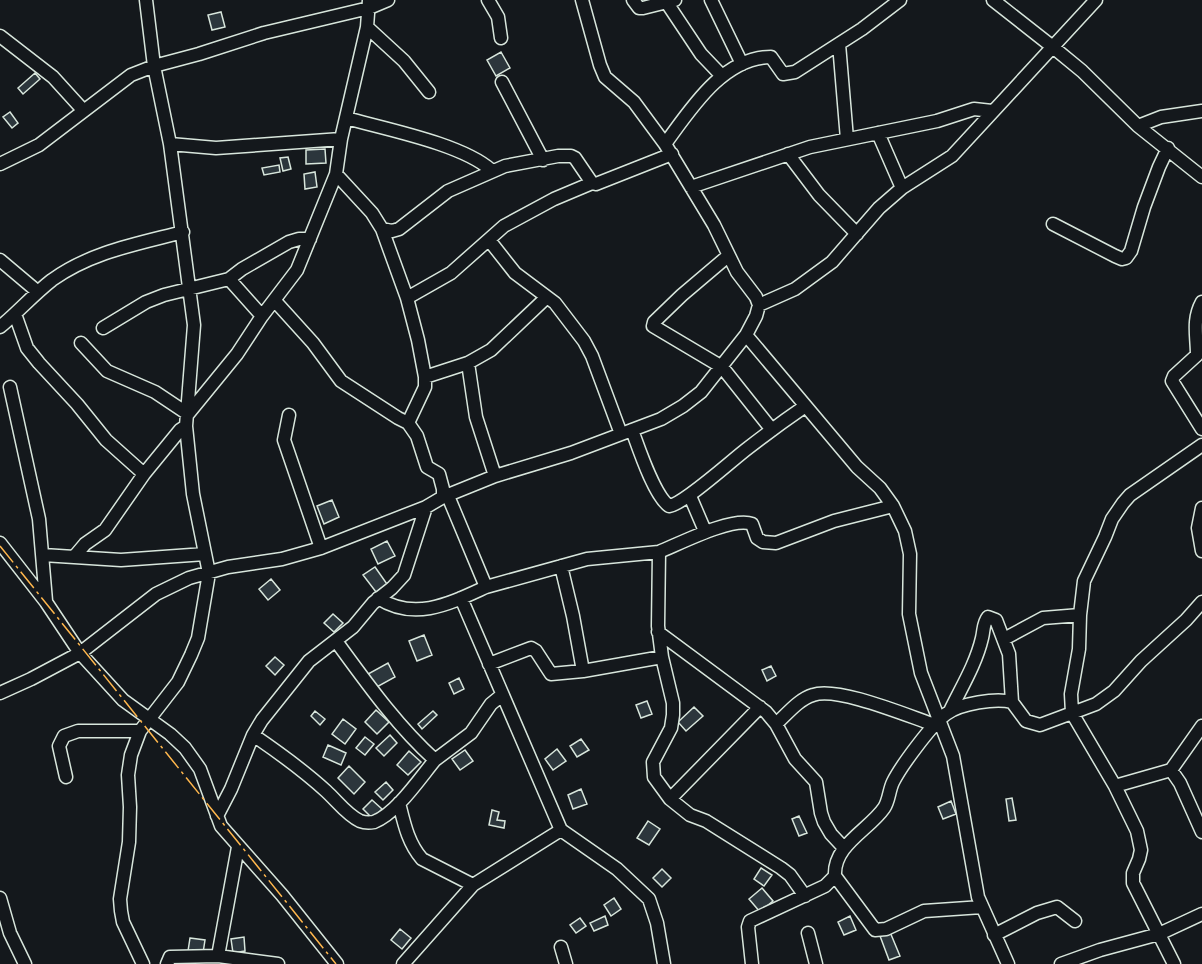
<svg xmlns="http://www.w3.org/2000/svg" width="1202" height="964" font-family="'IBM Plex Sans',sans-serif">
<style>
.building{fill:#2c363c;stroke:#d8e6dc;stroke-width:1.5}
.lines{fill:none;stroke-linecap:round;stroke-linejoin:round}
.minor-casing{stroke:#d8e6dc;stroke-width:15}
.minor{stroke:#14181c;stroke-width:12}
.power{stroke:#ffb74d;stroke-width:1.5;stroke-dasharray:21 4.5 3 4.5;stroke-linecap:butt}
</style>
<rect width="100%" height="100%" fill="#14181c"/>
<path class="building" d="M221,12L225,27L212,30L208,15Z
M501,52L510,68L496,76L487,60Z
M35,73L40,79L23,94L18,88Z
M10,112L18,123L12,128L3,117Z
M325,149L326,163L306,164V150Z
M288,157L291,169L283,171L280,158Z
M279,165L280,172L264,175L262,168Z
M315,172L317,187L305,189L304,174Z
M332,500L339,517L324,524L317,506Z
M387,541L395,556L378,564L371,549Z
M375,567L387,584L376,592L363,575Z
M271,579L280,590L268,600L259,589Z
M333,614L343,623L334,632L324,623Z
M424,635L432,655L417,661L409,641Z
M275,657L284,665L275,675L266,666Z
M388,663L395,677L375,688L368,674Z
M771,666L776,676L767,681L762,670Z
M459,678L464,689L454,694L449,683Z
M647,701L652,714L641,718L636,705Z
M694,707L703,716L686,731L678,722Z
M376,710L389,722L377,734L365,722Z
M315,711L325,719L320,725L311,716Z
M433,711L437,715L422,729L418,724Z
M343,719L356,729L345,744L332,734Z
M390,735L397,743L384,756L376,748Z
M365,737L374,744L365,755L356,748Z
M581,739L589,750L577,757L570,746Z
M328,745L346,753L341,765L323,757Z
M557,749L566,761L553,770L545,759Z
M465,750L473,761L460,770L452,759Z
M409,751L421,762L408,775L397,765Z
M349,766L365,782L354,794L338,778Z
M386,782L393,790L383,800L375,792Z
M581,789L587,804L573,809L568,795Z
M1012,798L1016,820L1009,821L1006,799Z
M372,800L382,809L373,819L363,809Z
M951,801L956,814L943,819L938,807Z
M492,810L499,812L497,820L505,821L504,828L489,825Z
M799,816L807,833L799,836L792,819Z
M648,821L660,829L649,845L637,838Z
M761,868L772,875L764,886L754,879Z
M662,869L671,878L662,887L653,878Z
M762,888L773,901L760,912L749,899Z
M614,898L621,909L611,916L604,905Z
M605,916L608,925L594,931L590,923Z
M850,916L856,930L844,935L838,922Z
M580,918L586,926L576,933L570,925Z
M400,929L411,938L402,949L391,940Z
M890,932L900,956L889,960L880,936Z
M244,937L245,951L233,953L231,939Z
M190,938L205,940L203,953L188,951Z"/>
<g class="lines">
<g class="minor-casing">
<path id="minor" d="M488,0L498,17L501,38
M633,0L639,8H643L675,0
M711,0L742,64
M993,0L1054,48L1082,71L1138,126L1202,177
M667,3L701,54L722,76
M367,27L404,61L429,92
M0,36L53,77L83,110
M839,44L847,139
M502,82L543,160
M346,118C385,129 462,144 491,170
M1138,126L1161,117L1202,111
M878,133L902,188
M170,144L216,148L341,139
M665,144C690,110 723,57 771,57L783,74L795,72L862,29L900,0
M788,154L819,195L857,234
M0,164L39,145L131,75L154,66L199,54L264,33L369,8L388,0
M336,174L372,213L382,229L392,231L399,229L448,191L505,166L558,156H571L575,158L592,183L596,184L672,154
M691,187L810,147L937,121L974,109L992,111
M1053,224L1115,256L1122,259L1126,258L1131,251L1144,207L1159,167L1168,148
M489,240L515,273L555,303L584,341L592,356L621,434
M728,256L682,295L654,322L653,326L722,367L772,430
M0,260L38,292
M229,279L262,316
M407,298L451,273L504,226L554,199L592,183
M275,301L313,343L341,381L398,418L408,423L425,387V377L418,340L407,298L382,229
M1202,302C1192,320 1197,336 1197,355L1174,376L1172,381L1202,429
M759,305L795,289L832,262L879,208L902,188L952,156L1096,0
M15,314L27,348L39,363L77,404L106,440L144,474
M0,327C18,312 34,294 52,280C91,252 137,244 183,232
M103,328L146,302L164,295L229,279L242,269L289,242L299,239H310
M746,335L857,467L880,488L893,506L905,531L910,554L909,614L921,673L953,756L978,897L1008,964
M81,343L107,371L155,392L188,414L237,354L262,316L297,270L336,174L341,139L367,27L369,0
M468,363L476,417L495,476
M425,377L468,363L491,350L547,297
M10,387L39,519L46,601
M289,415L284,440L321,548
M408,423L417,436L427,467L439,474L443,489V497
M632,430C639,449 654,495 669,506C684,504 732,460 748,448C766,434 785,420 804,407
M690,496L705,531
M1202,508L1198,528L1202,551
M0,543L46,602L80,653L123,700L170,734L185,748L200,769L221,826L282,895L337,964
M43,555L121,560L205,554
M74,557L85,544L105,530L144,474L180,430L186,426
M561,566L573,616L583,671
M486,587L587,559L659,552
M378,598C415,622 451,603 486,587L448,496
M461,598L561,830L617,869L649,899L657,923L664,964
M658,632L766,712L776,724L795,759L816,782L821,813L824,822L831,834L844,848
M1004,639L1043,618L1080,615
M336,641C366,682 397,726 435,760L471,733L491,704L502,695
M489,664L531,648L536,651L551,674L583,671L662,657
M0,693L31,679L80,653L156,594L189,578L228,567L282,559L321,548L426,507L443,497L495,476L571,453L661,419L683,406L701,392L746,335L756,316L759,305L756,297L737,272L714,225L665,144L634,102L605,77L600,65L582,0
M950,711C961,688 976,664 982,638C984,630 983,623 988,617L996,620L1009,654L1012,702
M776,724C787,714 799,699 813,695C837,686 908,716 935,725
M253,735C278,752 303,770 326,791C337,801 347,815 360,821C365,823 369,823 374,822C396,814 420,778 435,760
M1171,770L1180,783L1202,832
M66,777L59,746L64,736L78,731H140
M1115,786L1171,770L1202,726
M670,799L760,707
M399,803C404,823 408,843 422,859L473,885
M217,816L231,789L253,735L262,720L309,661L353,627L373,603L392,588L404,575L426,507
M805,896L790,875L781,868L706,821L690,815L670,799L654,777L653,762L671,728L673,715V703L662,657L658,626L659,552C679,544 733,516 752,524L757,538L763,542L776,543L834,521L893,506
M0,898L10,933L25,964
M982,907L924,911L886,929L875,930L835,876C833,845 869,830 884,808C889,801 889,790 893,782C901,766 932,724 946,714C961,703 996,698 1012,702L1026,721L1040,725L1096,704L1114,691L1141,661L1186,620L1202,602
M808,933L816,964
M994,935L1037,913L1057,907L1075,921
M561,947L566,964
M218,956L238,847
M143,964L123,922L121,911L120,899L129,842L130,807L128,775L131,755L140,731L178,682L191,655L198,638L209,573L193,494L186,426L194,325L170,144L154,66L146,0
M167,964L170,957L218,956L278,964
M403,964L473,885L561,830
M752,964L748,927L750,921L825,886L835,876
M1061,964L1100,950L1159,934L1202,914
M1174,964L1133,883V873L1139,859L1141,850L1137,831L1115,786L1072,713L1071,694L1079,649L1080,615L1084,581L1105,537L1112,519L1123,503L1130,495L1202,445"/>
</g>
<use href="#minor" class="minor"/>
<path class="power" d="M0,546L336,964"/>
</g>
</svg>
